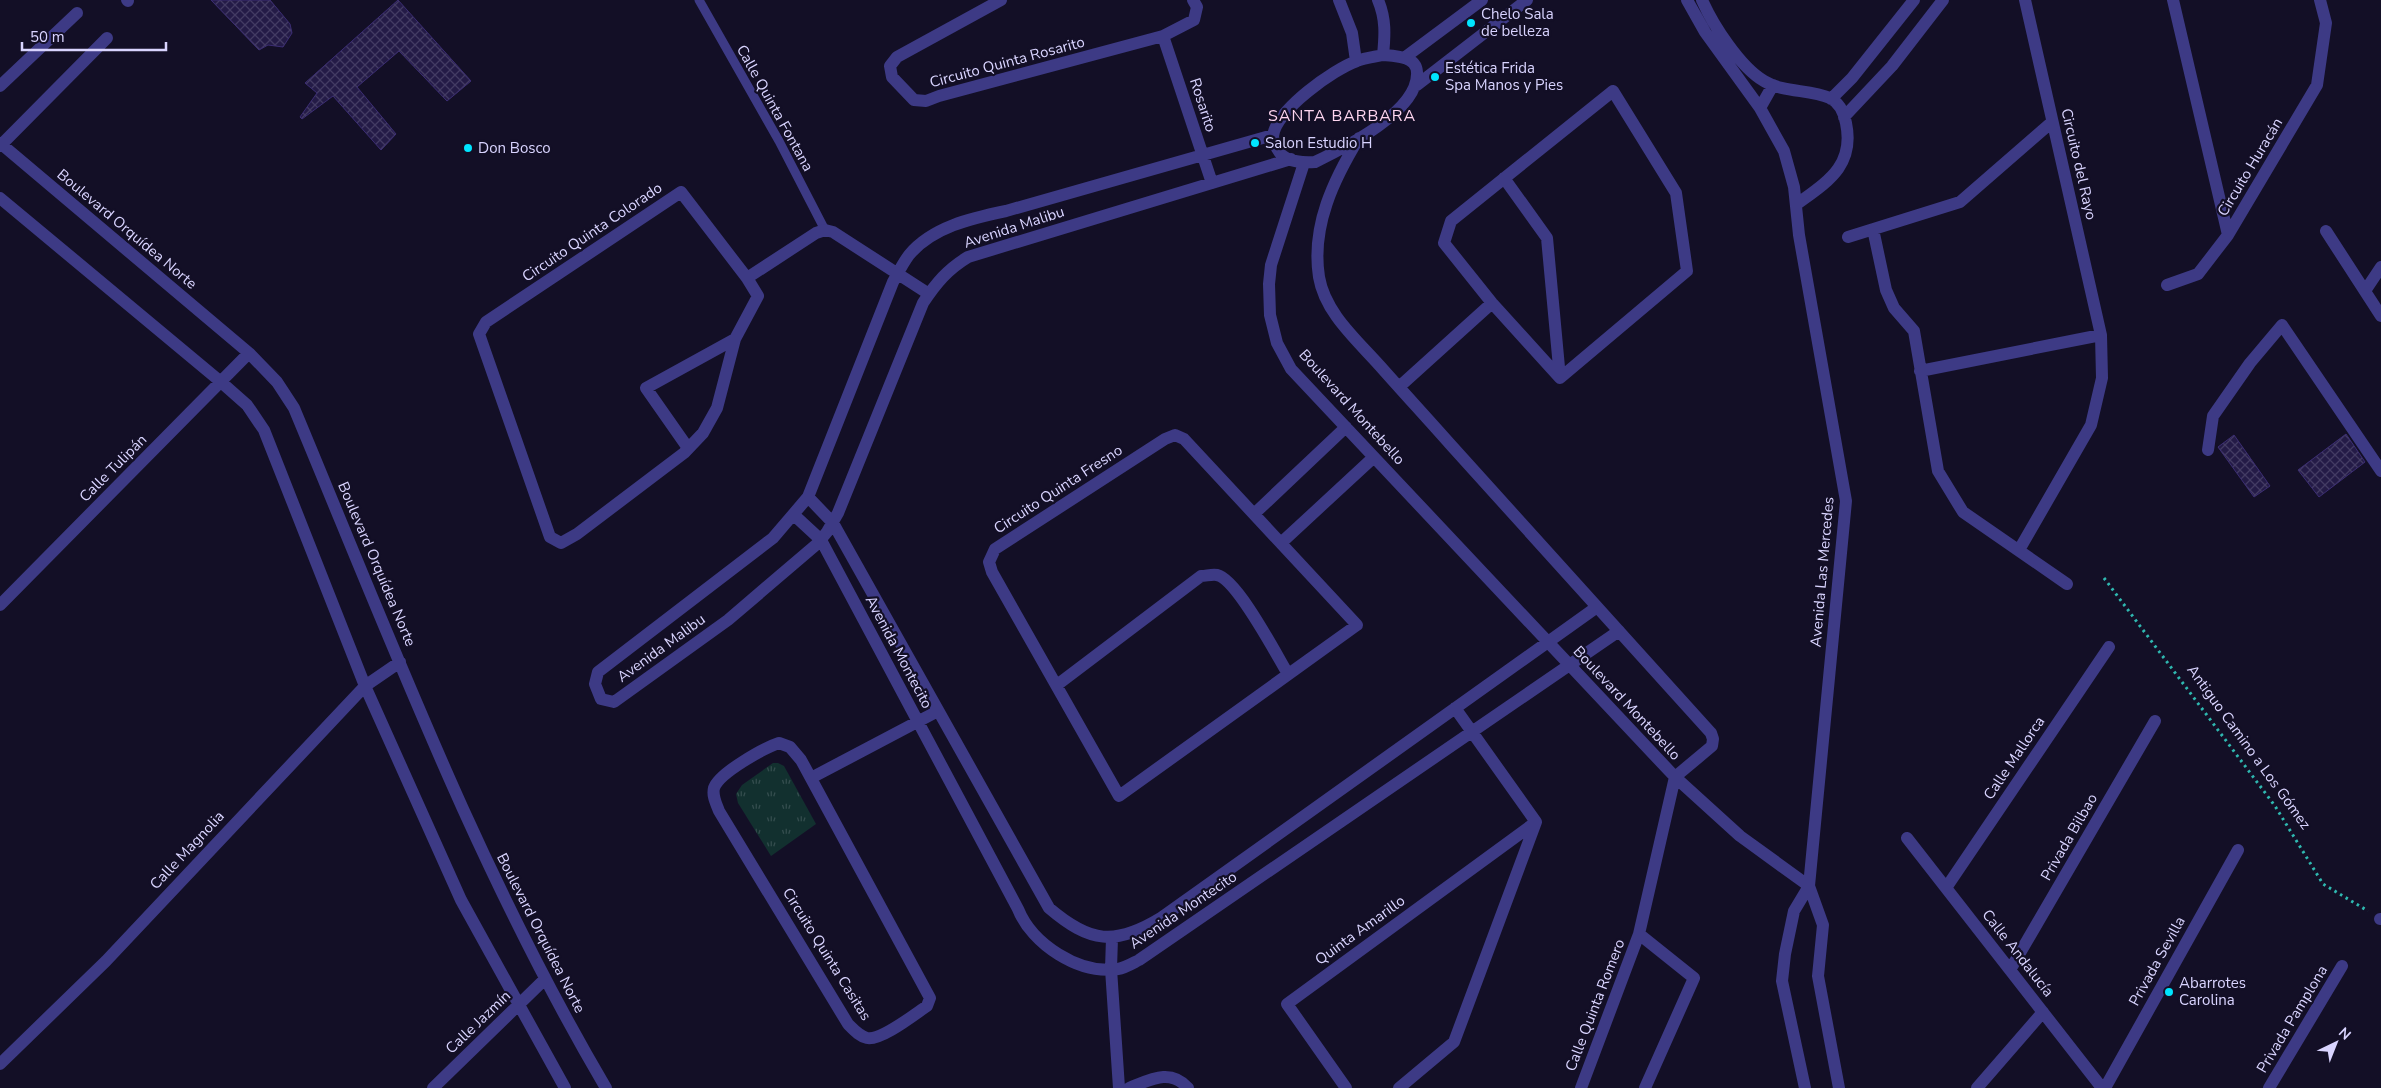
<svg xmlns="http://www.w3.org/2000/svg" width="2381" height="1088" font-family="'Nunito Sans',sans-serif">
<style>
.park{fill:url(#park-tufts)}
.building{fill:url(#building-cross-hatch);stroke:#3b2d73}
.lines{fill:none;stroke-linecap:round;stroke-linejoin:round}
.path{stroke:#2fb8b0;stroke-width:3;stroke-dasharray:2.5 4;stroke-linecap:butt}
.lane{stroke:#3d3a85;stroke-width:9}
.street{stroke:#3d3a85;stroke-width:12}
.poi-dot{fill:#00e5ff;stroke:#130f26;stroke-width:2}
.labels{text-anchor:middle;dominant-baseline:central;stroke-width:4.5;stroke-linejoin:round;paint-order:stroke}
.poi-label{font-size:15px;fill:#d9d4ff;stroke:#130f26;text-anchor:start}
.street-label{font-size:15px;fill:#d9d4ff;stroke:#130f26}
.neighbourhood-label{font-size:16px;letter-spacing:1px;fill:#ffd6f0;stroke:#130f26}
</style>
<defs>
<pattern id="park-tufts" width="24" height="20" patternUnits="userSpaceOnUse" patternTransform="scale(1.25)"><rect width="24" height="20" fill="#12302f"/><path d="M3 7l-1-3M5 7V3M7 7l1-3M15 17l-1-3M17 17v-4M19 17l1-3" fill="none" stroke="#344d4e"/></pattern>
<pattern id="building-cross-hatch" width="8" height="8" patternUnits="userSpaceOnUse" patternTransform="scale(1.25)"><rect width="8" height="8" fill="#241b47"/><path d="M0 0l8 8M0 8l8-8" fill="none" stroke="#433b63"/></pattern>
</defs>
<rect width="100%" height="100%" fill="#130f26"/>
<path class="park" d="M773,763H778L784,766L816,824L771,856L738,803L736,794L742,785Z"/>
<path class="building" d="M211,0H270L290,24L292,33L283,47L268,45L259,50Z
M398,0L471,81L447,101L399,51L357,87L396,134L381,150L333,96L302,119L300,117L317,93L305,83Z
M2346,434L2365,462L2319,497L2298,470Z
M2234,435L2270,486L2254,497L2218,447Z"/>
<g class="lines">
<path class="path" d="M2104,578L2275,806L2323,884L2368,911"/>
<path class="lane" d="M699,0L779,141L825,230"/>
<path class="street" d="M127,0L128,1
M1001,0L897,57L890,66L892,77L914,100L926,101L939,96L1163,36L1194,20L1197,7L1193,0
M1339,0L1352,33L1356,61
M1378,0C1386,19 1385,35 1383,55
M1687,0L1705,32L1760,108L1784,151L1794,187L1799,235L1846,501L1809,886L1823,925L1818,976L1839,1088
M1702,0C1713,25 1740,67 1764,81C1784,93 1809,89 1830,98C1840,103 1844,113 1846,123C1855,166 1827,182 1797,204
M2173,0L2228,235
M1163,36L1212,183
M1383,55C1395,56 1416,56 1417,72C1419,111 1346,147 1315,162C1305,163 1287,162 1280,153C1276,147 1273,143 1273,136C1276,110 1334,69 1357,61C1365,58 1374,57 1383,55Z
M1404,58L1482,0
M1417,85L1527,0
M0,86L77,13
M1613,91L1676,193L1687,271L1560,378L1492,303L1444,243L1451,221Z
M1831,99L1852,78L1914,0
M1760,108L1773,85
M1844,117L1892,66L1943,0
M1273,135L1006,211C972,218 932,227 909,255C903,263 898,273 893,282L808,497L773,538L598,672L595,684L601,699L614,702L728,620L817,544L827,532L838,513L923,303C936,283 948,269 968,257L1291,159
M1359,138C1334,179 1311,226 1319,277C1325,313 1357,340 1380,366C1403,392 1427,418 1450,444C1537,541 1624,637 1711,733L1713,739L1712,746L1675,777
M0,143L249,353L277,382L294,408C390,638 479,873 606,1088
M0,146L107,38
M1304,163L1271,265L1269,284L1270,315L1277,343L1291,369L1675,777L1740,836L1809,886
M1504,178L1547,238L1560,378
M681,192L747,278L758,296L735,339L717,408L703,433L684,453L577,534L561,543L550,537L479,334L486,322Z
M0,198L221,382L247,405L264,430L365,686L461,900L565,1088
M1873,229L1886,290L1894,308L1914,331L1938,471L1963,512L2067,584
M2326,231L2381,316
M1848,237L1960,202L2052,122
M747,278L816,233L825,230L833,232L929,294
M2167,285L2198,274L2228,235L2317,85L2326,23L2320,0
M2365,291L2381,267
M1920,371L2101,335
M1399,387L1492,303
M1175,435L1184,439L1357,625L1119,796L992,572L989,562L995,549L1165,439Z
M688,448L646,388L735,339
M2208,450L2213,416L2250,363L2282,325L2381,471
M808,497L833,523L1049,908C1090,943 1115,946 1161,918L1597,607
M1254,514L1346,427
M794,515L821,540L1018,909C1032,944 1079,975 1118,969C1125,968 1133,963 1139,960L1619,631
M1281,543L1374,457
M2019,550L2091,425L2102,378L2101,335L2025,0
M0,605L249,353
M1057,685L1201,576C1206,576 1212,574 1217,575C1237,579 1276,654 1288,674
M1455,708L1536,822
M779,743L790,747L801,760L930,998L927,1006C915,1014 881,1041 867,1038C859,1036 854,1030 848,1024L719,811C716,803 712,796 714,788C719,773 764,748 779,743Z
M811,778L938,711
M1907,838L2102,1088
M1946,888L2109,647
M2380,919H2381
M1639,934L1694,978L1645,1088
M1112,938L1111,969L1119,1088
M2010,970L2155,721
M0,1064L106,961L365,686L400,662
M433,1088L545,979
M1129,1088C1150,1080 1170,1068 1188,1088
M1346,1088L1287,1004L1536,822
M1399,1088L1454,1042L1536,822
M1581,1088L1639,934L1675,777
M1805,1088L1782,981L1785,954L1794,911L1809,886
M1977,1088L2043,1012
M2105,1088L2238,850
M2269,1088L2342,966"/>
</g>
<g class="poi-dot">
<circle cx="1471" cy="23" r="5"/>
<circle cx="1435" cy="77" r="5"/>
<circle cx="1255" cy="143" r="5"/>
<circle cx="468" cy="148" r="5"/>
<circle cx="2169" cy="992" r="5"/>
</g>
<g class="labels">
<g class="poi-label">
<text x="1481" y="14">Chelo Sala<tspan x="1481" dy="17">de belleza</tspan></text>
<text x="1445" y="68">Estética Frida<tspan x="1445" dy="17">Spa Manos y Pies</tspan></text>
<text x="1265" y="143">Salon Estudio H</text>
<text x="478" y="148">Don Bosco</text>
<text x="2179" y="983">Abarrotes<tspan x="2179" dy="17">Carolina</tspan></text>
</g>
<g class="street-label">
<text transform="translate(1007 62) rotate(-15)">Circuito Quinta Rosarito</text>
<text transform="translate(1203 105) rotate(72)">Rosarito</text>
<text transform="translate(775 108) rotate(61)">Calle Quinta Fontana</text>
<text transform="translate(2079 164) rotate(77)">Circuito del Rayo</text>
<text transform="translate(2250 167) rotate(-59)">Circuito Huracán</text>
<text transform="translate(1014 227) rotate(-18)">Avenida Malibu</text>
<text transform="translate(127 229) rotate(40)">Boulevard Orquídea Norte</text>
<text transform="translate(592 232) rotate(-34)">Circuito Quinta Colorado</text>
<text transform="translate(1352 407) rotate(48)">Boulevard Montebello</text>
<text transform="translate(113 468) rotate(-45)">Calle Tulipán</text>
<text transform="translate(1058 489) rotate(-33)">Circuito Quinta Fresno</text>
<text transform="translate(377 564) rotate(67)">Boulevard Orquídea Norte</text>
<text transform="translate(1822 572) rotate(-85)">Avenida Las Mercedes</text>
<text transform="translate(661 648) rotate(-36)">Avenida Malibu</text>
<text transform="translate(899 652) rotate(62)">Avenida Montecito</text>
<text transform="translate(1627 703) rotate(47)">Boulevard Montebello</text>
<text transform="translate(2249 747) rotate(54)">Antiguo Camino a Los Gómez</text>
<text transform="translate(2014 758) rotate(-56)">Calle Mallorca</text>
<text transform="translate(2069 837) rotate(-60)">Privada Bilbao</text>
<text transform="translate(187 850) rotate(-47)">Calle Magnolia</text>
<text transform="translate(1183 910) rotate(-34)">Avenida Montecito</text>
<text transform="translate(1360 930) rotate(-36)">Quinta Amarillo</text>
<text transform="translate(541 933) rotate(63)">Boulevard Orquídea Norte</text>
<text transform="translate(2018 953) rotate(52)">Calle Andalucía</text>
<text transform="translate(827 954) rotate(58)">Circuito Quinta Casitas</text>
<text transform="translate(2157 961) rotate(-61)">Privada Sevilla</text>
<text transform="translate(1595 1005) rotate(-69)">Calle Quinta Romero</text>
<text transform="translate(2292 1019) rotate(-59)">Privada Pamplona</text>
<text transform="translate(478 1022) rotate(-44)">Calle Jazmín</text>
</g>
<g class="neighbourhood-label">
<text x="1342" y="116">SANTA BARBARA</text>
</g>
</g>
<g transform="translate(2336 1043) rotate(43)" stroke="#130f26" stroke-width="4" paint-order="stroke">
<path d="M0-4L9 19L0 12L-9 19Z" fill="#d9d4ff"/>
<text y="-8" font-size="14" font-weight="bold" text-anchor="middle" fill="#d9d4ff">N</text>
</g>
<path d="M22 42v8h144v-8" fill="none" stroke="#d9d4ff" stroke-width="2.5"/>
<text x="30" y="42" font-size="15" fill="#d9d4ff" stroke="#130f26" stroke-width="4" paint-order="stroke">50 m</text>
</svg>
